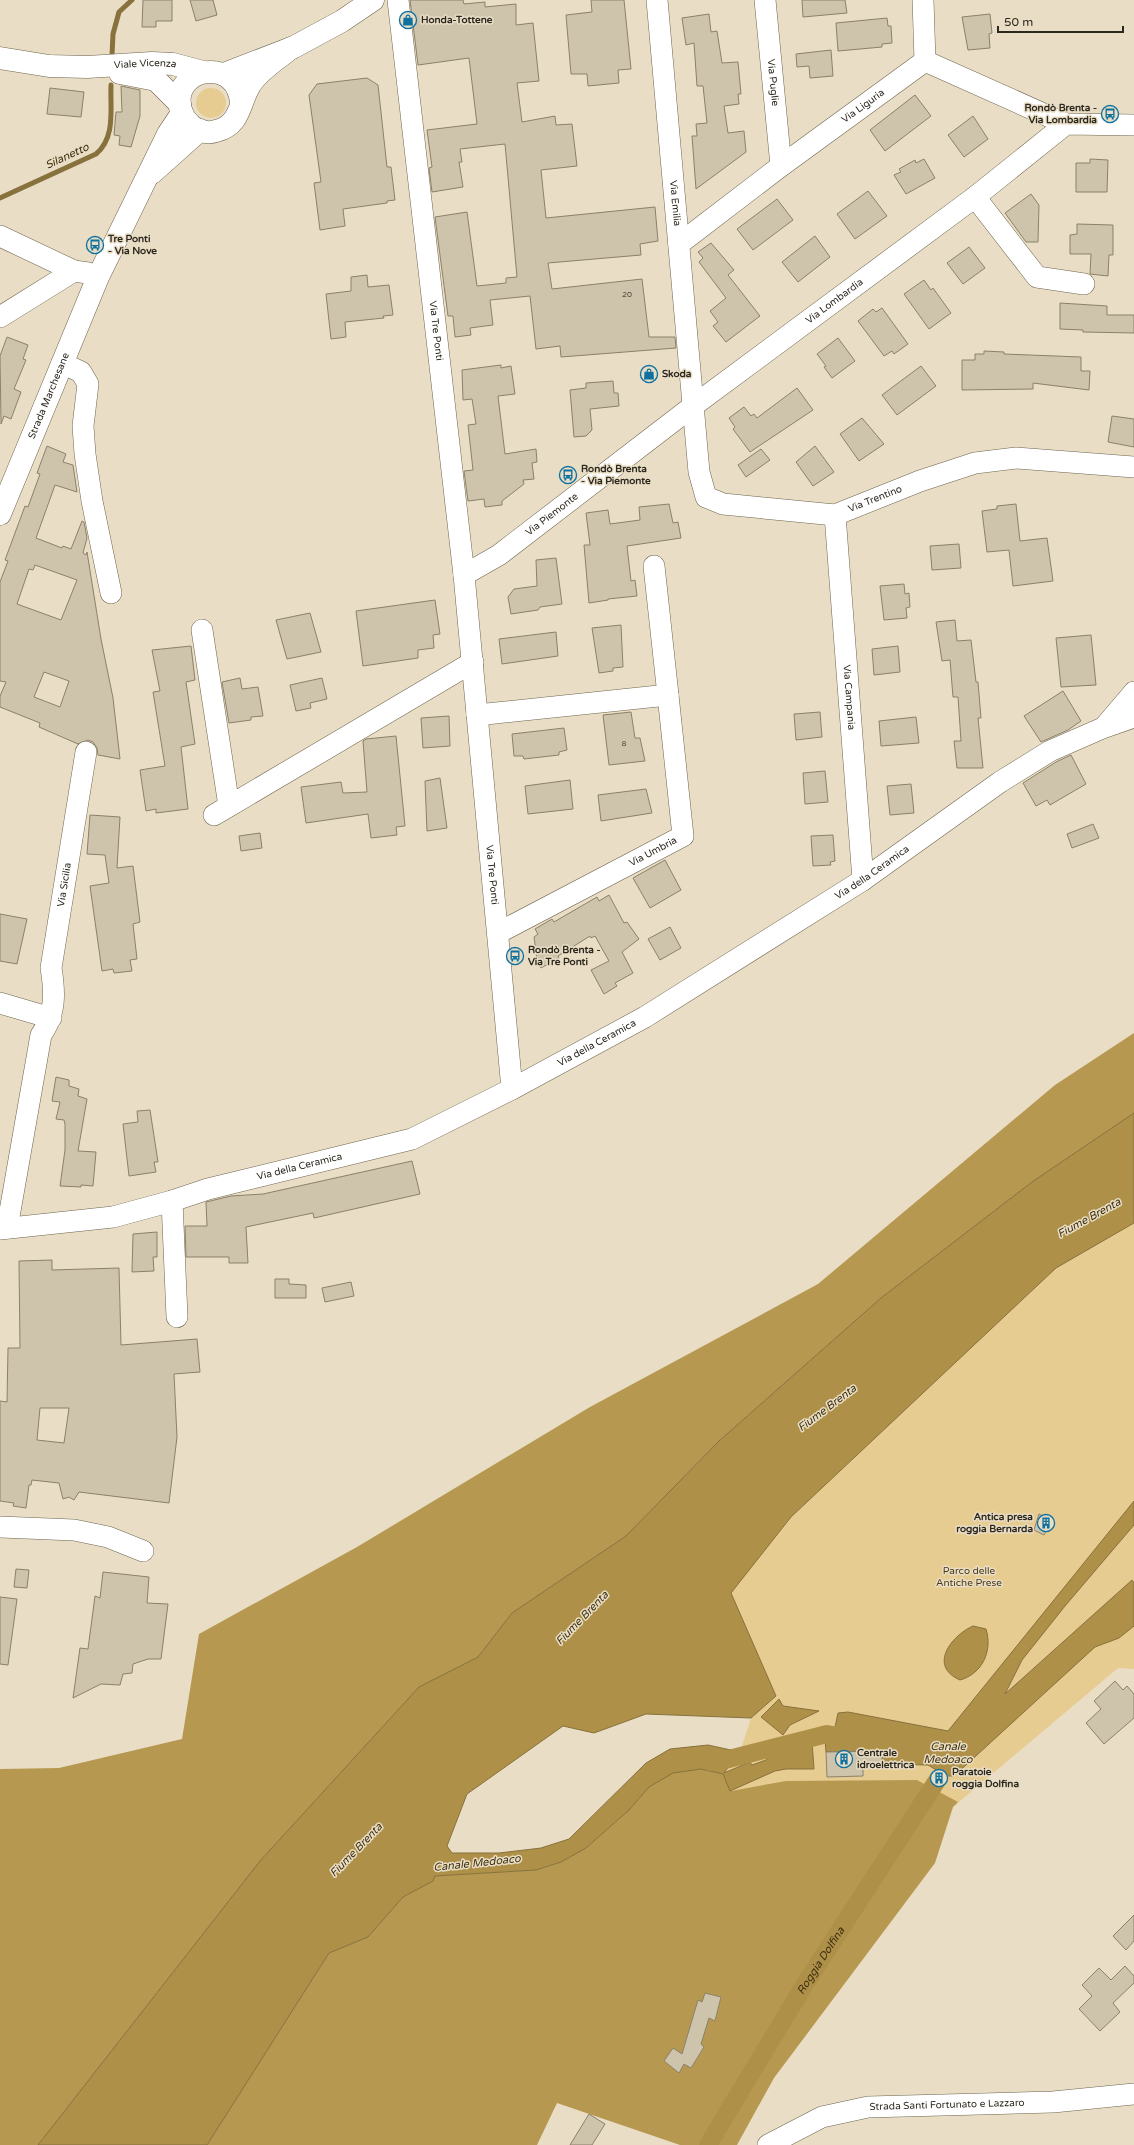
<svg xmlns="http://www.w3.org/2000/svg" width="1134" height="2145" font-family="'Varela Round',sans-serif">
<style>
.green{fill:#e7cc91}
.forest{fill:#b69851}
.water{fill:#ae9049;stroke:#87713c}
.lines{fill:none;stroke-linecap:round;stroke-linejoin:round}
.stream{stroke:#87713c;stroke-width:5}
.canal{stroke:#ae9049;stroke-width:18}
.building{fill:#cec3ab;stroke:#8b816a;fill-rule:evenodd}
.minor-casing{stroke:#6e644e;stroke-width:22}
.major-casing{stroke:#6e644e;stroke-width:23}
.minor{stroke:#fff;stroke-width:21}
.major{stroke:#fff;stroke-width:22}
.labels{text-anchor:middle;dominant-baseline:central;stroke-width:3;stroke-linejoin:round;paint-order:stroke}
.number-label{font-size:8px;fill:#554f42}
.poi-label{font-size:10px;font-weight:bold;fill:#2d281f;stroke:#e9dec5;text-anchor:start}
.street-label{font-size:10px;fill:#2d281f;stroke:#e9dec5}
.park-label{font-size:10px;fill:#47391a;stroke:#e9dec5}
.water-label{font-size:11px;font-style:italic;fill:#3e3010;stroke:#e9dec5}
</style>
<rect width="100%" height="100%" fill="#e9dec5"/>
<path class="green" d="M196 103a15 15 0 1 1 30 0a15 15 0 1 1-30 0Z
M1134,1223V1669L1118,1668L953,1807L730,1791L723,1774L740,1752L751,1718L776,1696L730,1593L791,1517L1056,1268Z"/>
<path class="forest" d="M1134,1033V1113L1032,1182L881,1298L719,1441L626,1536L512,1613L478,1657L419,1687L260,1861L38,2145H0V1769L59,1768L182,1739L199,1634L357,1547L590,1407L818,1284L1055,1085Z
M701,1769L723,1774L731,1791L786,1781L917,1780L958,1802L953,1807L935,1863L774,2078L737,2145H680L557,2103L537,2145H207L329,1953L368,1937L403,1897L432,1881L435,1876L536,1870L561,1862L586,1848L629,1810L649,1787L673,1772Z"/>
<path class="water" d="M1134,1113V1223L1056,1268L791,1517L731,1593L776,1696L751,1718L646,1714L594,1733L563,1726L467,1794L447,1846L452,1853H499L541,1848L569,1839L646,1763L670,1749L708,1745L740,1752L724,1773L750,1762L752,1765L766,1760L781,1741L786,1745L812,1742L814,1769H786L775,1771L730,1791L723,1774L701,1769L673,1773L649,1787L629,1810L586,1848L561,1862L536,1870L435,1876L433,1881L403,1897L368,1937L329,1953L207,2145H38L260,1861L419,1687L478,1657L512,1613L626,1536L719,1441L881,1298L1032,1182Z
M1134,1501V1525L1065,1606L1022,1660L1005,1694L1132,1580L1134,1583V1626L1119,1638L1095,1647L954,1776H946L928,1765L882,1764V1751L826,1752L825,1740L834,1732L838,1713L848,1712L948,1731Z
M973,1626L986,1629C993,1651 982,1674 960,1680C928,1666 951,1636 973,1626Z
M779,1699L783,1706L819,1711L790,1725L783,1735L761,1717Z"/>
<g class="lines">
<path class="stream" d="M112,55L113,34L119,12L132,0
M0,198L96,154C116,137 110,109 111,85"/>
<g class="canal">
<path d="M711,1762L721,1761L827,1734L856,1739"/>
<path id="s1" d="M708,2145L805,1984L938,1779"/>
</g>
</g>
<path class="building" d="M143,0H172V21H156V27H142Z
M190,0H213L217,15L196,21Z
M410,0H463L464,4L485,2V7L516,4V25L533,23L539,81L517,83L522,122L555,116L556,125L572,124L577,166L541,170L546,218L655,207L658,241L640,244L641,255L548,263L552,289L642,279L649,337H675L676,348L561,357L560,346L536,349L530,296L490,300L493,325L470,328L471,335L455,337L453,316H448L435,217L467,212L477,286L506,283V278L517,277L505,144L460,149L462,162H459L463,187L432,192L429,168L432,167L427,130L477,124L469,58L418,65Z
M591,0H624L631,69L618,70L619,83L588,86L587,74H571L566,15L592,12Z
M802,0H845L847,13L803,17Z
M709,14L711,32L717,31L722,63L738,62L741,94H738L739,104L724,106L728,133L744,131L746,152L696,189L692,136H697L696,124L707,123L703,86H697L694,43L686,45L682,18Z
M990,14L992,33L989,34L990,48L968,50L962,17Z
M887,18L888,26H891L892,43L882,44V47L838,51L836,23Z
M831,50L833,76L810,78L809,66L797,67L796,54Z
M367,78L378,85L387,167H391L395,200L387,201V203L343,209L345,226L320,230L314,183L321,182L309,95L317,84Z
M121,86L140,90V116L131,147L119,145L120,136L114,135L116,112H122Z
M50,88L84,92L81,117L47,114Z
M915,95L931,116L885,151L870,130Z
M973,116L988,139L964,157L948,135Z
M924,159L935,178L906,194L894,175L901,172L899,169L915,160L916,163Z
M1090,159L1108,160L1107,192H1076V163H1090Z
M868,191L887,216L855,239L837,214Z
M1031,194L1039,205L1038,242H1026L1005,213Z
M777,199L793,220L753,250L737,229Z
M1077,224L1113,225V255H1109L1108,276L1090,274L1091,254H1070V235L1077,234Z
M815,236L830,257L798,282L782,262Z
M711,243L734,270L728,275L760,316L726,342L713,326L718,322L710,311L726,298L699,262L703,258L698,252Z
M969,247L985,268L963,284L947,263Z
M367,275L368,287L389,285L393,315L383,316L384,318L345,322L346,337L331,339L326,294L351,291V277Z
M924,280L931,290L933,288L951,313L929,329L904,294Z
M1060,303L1107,306V315H1134V333L1083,332V330L1060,329Z
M882,308L908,344L894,354L892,351L884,356L858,321L873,309L876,312Z
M7,337L28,345L23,359L26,360L14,389L21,392L11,419L4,416L1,424L0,356Z
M838,338L855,361L832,378L824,367L826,366L817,354Z
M984,351L1004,352V354L1081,357V371H1090L1089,390L1033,383V389L962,390V360H975V354H984Z
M501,365V368L511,366L515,394L498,396L505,454L536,449L537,462L532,463L534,479L523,480L524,484L502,501V505L485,507L484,499L468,501L464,471L473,470L468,425L476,424L472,399L463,400L462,370Z
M921,366L936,386L897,415L882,395Z
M613,381L614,393H618L619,406L590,409L592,430L586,436L574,437L570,390L586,388V383Z
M797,388L813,410L750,452L733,429L735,427L729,418L744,407L751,416L754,414L757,418Z
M1112,416L1134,419V447L1108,442Z
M862,418L884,444L859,461L840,434Z
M47,446L66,454L63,462L73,465L77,492L55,485L36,538L62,548L63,546L71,549L82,521L84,522L87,538L83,553L86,555L87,552L101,639L113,698L120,759L98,755L97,748L93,742L88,740L78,744L39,727L40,723L0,707V696L6,682L0,681V582L8,561L5,560L25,506L28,507L40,474L37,473ZM35,565L77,580L61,620L17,604L29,569L33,570ZM44,672L69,681L60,707L34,697Z
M815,446L834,472L813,486L796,462Z
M761,449L770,460L746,477L738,465Z
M669,504L673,523L678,522L681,538L627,546L631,581L635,580L637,596L608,599V600L589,603L584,545H590L586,513L608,510L610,524L640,520L639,507Z
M1016,504L1020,541L1047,538L1053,581L1013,586L1009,550L987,552L982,511L997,509V506Z
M959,544L961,568L932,570L930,546Z
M556,558L562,604L540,607L538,610L511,614L508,597L514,589L537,586L536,560Z
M904,584L905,594L909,593L910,607L906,608L907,618L884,620L880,586Z
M435,600L440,634L433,635L434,648L418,650V658L363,666L356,611Z
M310,613L321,652L287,659L276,620Z
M955,620L957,641L971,640L976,682H978L981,718H978L983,768H957L954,741H961L958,697H953L950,660L942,661L936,622Z
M621,625L623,667L613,668V671L599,673L592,628Z
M556,632L558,656L502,664L499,639Z
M1091,635L1096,685L1061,687L1056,638Z
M191,646L195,680L186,682L195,744L181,747L188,809L156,813V809L146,811L140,770L165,766L153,692L160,691L152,650Z
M898,646L900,672L874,675L872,649Z
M240,678L242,689L258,687L263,716L251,717V720L229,723L222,682Z
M322,678L327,699L310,703L311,708L296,711L290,685Z
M1063,691L1081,721L1068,730L1041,742L1024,716Z
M631,712L635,738H640L645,761L609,765L603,715Z
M820,712L822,737L796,740L794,714Z
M449,716L450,746L423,748L421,718Z
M916,717L919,743L881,746L879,721Z
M564,728L567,750L559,752V755L524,759L523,756H514L512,734Z
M396,736L405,826L396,827L397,835L371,838L368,814L306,823L301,787L341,782L343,793L367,792L363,741L366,739Z
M1071,755L1086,784L1050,805L1047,800L1036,806L1023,783L1056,762Z
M825,771L828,802L805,804L803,773Z
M440,778L447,828L427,831L425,781Z
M570,780L573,809L528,814L525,786Z
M911,784L914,813L890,815L887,786Z
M646,789L652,813L601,821L598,795Z
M90,815L120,817L117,868L133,866L140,922L133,924L137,959L130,960L132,971L114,973L113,969L102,971L90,886L109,883L105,855L87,854Z
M1093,824L1099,838L1072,848L1067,834Z
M260,833L262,848L241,851L239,836Z
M833,835L835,861L830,862L831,865L813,866L811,836Z
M665,860L681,890L650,908L633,878Z
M609,895L624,923L627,922L639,939L622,952L633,973L615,983L617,986L604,994L591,970L609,961L595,936L591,938L590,936L558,956L559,958L541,968L537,960L534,937L538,934L535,929L552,919L554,922L597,897L599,901Z
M0,914L27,919L17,964L0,961Z
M670,927L681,948L660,960L648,939Z
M56,1077L69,1080V1086L79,1089L78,1096L87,1099L78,1151L96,1152L93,1186L81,1185V1187L60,1186L65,1150V1124L64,1120L56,1119L60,1102L52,1101Z
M150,1110L158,1162H154L156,1172L129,1176L123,1124L138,1122L137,1111Z
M412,1161L420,1194L314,1218L313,1213L246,1227L248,1263H229V1257H186L185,1226H207L206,1202L231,1196L263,1194Z
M157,1232V1257H153L154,1271L132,1272L133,1234Z
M52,1260V1270L119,1268L121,1345L197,1339L200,1372L174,1374L177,1437L169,1503L79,1492L74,1500L69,1497L63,1499L59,1483L32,1480L31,1485H29L26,1508L13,1506L14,1503L0,1501V1401L7,1402L8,1348H20L19,1261ZM40,1408H69L64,1443L37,1440Z
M275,1279H289V1284L306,1285V1298H275Z
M351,1282L354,1296L325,1302L322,1288Z
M1039,1514L1052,1521L1044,1535L1034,1530Z
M16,1569L29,1570L27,1588L14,1587Z
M103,1572L149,1577L147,1603L168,1604L161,1659H148L133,1664L132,1673L123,1674L120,1685L101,1684L73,1698L80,1648L88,1649L95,1596L100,1598Z
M0,1597L17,1599L8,1665L0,1664Z
M1115,1681L1123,1690L1127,1686L1134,1694V1718L1104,1744L1086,1723L1101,1709L1094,1701Z
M882,1751V1767H863V1776L827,1777L826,1752Z
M1134,1915V1941L1126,1950L1113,1936Z
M1125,1966L1134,1976V1983L1113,2003L1120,2012L1100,2031L1079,2009L1092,1996L1082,1985L1099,1968L1111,1980Z
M705,1993L721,1997L715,2021L709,2018L701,2044L704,2047L691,2068L684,2064L679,2073L664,2061L673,2048L682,2054L698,2000L702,2002Z
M589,2114L605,2124L592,2145H570Z"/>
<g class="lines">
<g class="minor-casing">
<g id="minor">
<path id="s2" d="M398,0L464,575L512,1089"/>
<path id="s3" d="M657,0L699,472L706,497L723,504L835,515L920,481L975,463L1016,458L1134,467"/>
<path id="s4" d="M765,0L781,166"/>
<path d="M923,0L925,61"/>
<path d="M975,197L1037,277L1084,284"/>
<path d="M0,236L74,271"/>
<path id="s5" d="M679,244L781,166L925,61L1066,124"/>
<path d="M0,317L74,271L88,273L98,277"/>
<path d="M62,363L81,372L88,384L83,426L85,454L92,501L111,593"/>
<path id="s6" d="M835,515L863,880"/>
<path id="s7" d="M464,575L499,555L693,406L975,197L1066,124L1134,125"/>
<path d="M202,630L229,806"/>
<path d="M477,715L668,695L654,566"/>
<path d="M1106,725L1134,692"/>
<path d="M214,815L473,662"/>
<path id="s8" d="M498,933L683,836L668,695"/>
<path d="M0,1003L51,1018"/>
<path d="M172,1201L177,1317"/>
<path id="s9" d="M7,1228L41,1035C56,1014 55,992 51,968L86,752"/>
<path id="s10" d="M0,1229L113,1217L172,1201L208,1189L412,1139L512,1089L645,1017L863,880L1000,782L1050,751L1105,727L1134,717"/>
<path d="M0,1527L74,1530L108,1537L143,1551"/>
<path id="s11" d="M768,2145L822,2117L868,2107L1053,2102L1134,2094"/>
</g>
</g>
<g class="major-casing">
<g id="major">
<path id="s12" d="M0,58L49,66L87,67L152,63L173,64L203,72"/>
<path d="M120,73L156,80L180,104"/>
<path d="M224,74L294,47L342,21L373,0"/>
<path d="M241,104C239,56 173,66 180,107C182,116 188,124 196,129C202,132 210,133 216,131C241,125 239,103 250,85C259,70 278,59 291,48"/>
<path d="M152,173L200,130"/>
<path id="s13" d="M0,514L98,277L168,134L182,113"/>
</g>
</g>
<use href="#minor" class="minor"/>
<use href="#major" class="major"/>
</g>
<defs>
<g id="shop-ring" transform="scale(0.9)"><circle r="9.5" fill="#e9dec5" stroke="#0f719f" stroke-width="1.5"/><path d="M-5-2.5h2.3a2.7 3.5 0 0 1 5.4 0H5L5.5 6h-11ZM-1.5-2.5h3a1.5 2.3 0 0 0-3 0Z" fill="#0f719f"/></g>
<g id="bus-ring" transform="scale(0.9)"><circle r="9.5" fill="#e9dec5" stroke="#0f719f" stroke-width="1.5"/><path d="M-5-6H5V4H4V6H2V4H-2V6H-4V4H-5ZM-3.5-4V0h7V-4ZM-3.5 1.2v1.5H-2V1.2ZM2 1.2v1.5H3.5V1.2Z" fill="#0f719f"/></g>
<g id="building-ring" transform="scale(0.9)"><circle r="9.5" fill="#e9dec5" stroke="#0f719f" stroke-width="1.5"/><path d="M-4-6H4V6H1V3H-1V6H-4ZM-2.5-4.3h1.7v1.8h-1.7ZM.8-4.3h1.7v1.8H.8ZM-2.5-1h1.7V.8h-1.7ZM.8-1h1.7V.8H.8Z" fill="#0f719f"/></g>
</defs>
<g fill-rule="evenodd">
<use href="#shop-ring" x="408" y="20"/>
<use href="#bus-ring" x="1110" y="114"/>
<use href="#bus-ring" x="95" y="245"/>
<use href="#shop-ring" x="649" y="374"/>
<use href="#bus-ring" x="568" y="475"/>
<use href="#bus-ring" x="515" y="956"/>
<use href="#building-ring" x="1046" y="1523"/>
<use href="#building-ring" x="844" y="1759"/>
<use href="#building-ring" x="939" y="1778"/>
</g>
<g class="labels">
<g class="number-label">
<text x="627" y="294">20</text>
<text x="624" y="743">8</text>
</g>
<g class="poi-label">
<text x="421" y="20">Honda-Tottene</text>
<text x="1097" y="108" text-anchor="end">Rondò Brenta -<tspan x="1097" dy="12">Via Lombardia</tspan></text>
<text x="108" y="239">Tre Ponti<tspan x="108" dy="12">- Via Nove</tspan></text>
<text x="662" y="374">Skoda</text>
<text x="581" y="469">Rondò Brenta<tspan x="581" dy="12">- Via Piemonte</tspan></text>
<text x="528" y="950">Rondò Brenta -<tspan x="528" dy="12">Via Tre Ponti</tspan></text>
<text x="1033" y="1517" text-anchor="end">Antica presa<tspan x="1033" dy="12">roggia Bernarda</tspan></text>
<text x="857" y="1753">Centrale<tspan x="857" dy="12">idroelettrica</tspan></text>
<text x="952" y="1772">Paratoie<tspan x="952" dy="12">roggia Dolfina</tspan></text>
</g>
<g class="street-label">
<text stroke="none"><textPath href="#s12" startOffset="146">Viale Vicenza</textPath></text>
<text stroke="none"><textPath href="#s4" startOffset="83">Via Puglie</textPath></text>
<text stroke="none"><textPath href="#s5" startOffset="230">Via Liguria</textPath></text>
<text stroke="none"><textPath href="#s3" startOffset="204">Via Emilia</textPath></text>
<text stroke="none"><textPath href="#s7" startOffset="461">Via Lombardia</textPath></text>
<text stroke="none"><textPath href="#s2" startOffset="333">Via Tre Ponti</textPath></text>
<text stroke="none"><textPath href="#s13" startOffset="128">Strada Marchesane</textPath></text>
<text stroke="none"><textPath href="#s3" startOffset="674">Via Trentino</textPath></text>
<text stroke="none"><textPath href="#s7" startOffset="107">Via Piemonte</textPath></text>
<text stroke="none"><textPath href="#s6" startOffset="183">Via Campania</textPath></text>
<text stroke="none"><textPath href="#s8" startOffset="175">Via Umbria</textPath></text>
<text stroke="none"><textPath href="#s10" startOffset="955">Via della Ceramica</textPath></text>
<text stroke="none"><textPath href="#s2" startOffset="880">Via Tre Ponti</textPath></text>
<text stroke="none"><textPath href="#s9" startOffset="350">Via Sicilia</textPath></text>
<text stroke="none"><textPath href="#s10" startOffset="631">Via della Ceramica</textPath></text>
<text stroke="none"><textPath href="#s10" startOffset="307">Via della Ceramica</textPath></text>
<text stroke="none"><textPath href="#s11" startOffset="187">Strada Santi Fortunato e Lazzaro</textPath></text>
</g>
<g class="park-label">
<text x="969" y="1571">Parco delle<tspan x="969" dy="12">Antiche Prese</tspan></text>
</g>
<g class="water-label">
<text transform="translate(67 156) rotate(-25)">Silanetto</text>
<text transform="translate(1089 1218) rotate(-29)">Fiume Brenta</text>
<text transform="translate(827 1408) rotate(-37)">Fiume Brenta</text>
<text transform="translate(582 1618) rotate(-46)">Fiume Brenta</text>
<text x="948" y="1746">Canale<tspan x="948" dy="13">Medoaco</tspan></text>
<text transform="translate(356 1850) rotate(-46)">Fiume Brenta</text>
<text transform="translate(477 1863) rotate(-6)">Canale Medoaco</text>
<text stroke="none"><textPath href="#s1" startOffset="216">Roggia Dolfina</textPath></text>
</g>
</g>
<path d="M998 26v6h125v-6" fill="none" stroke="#2d281f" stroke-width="2"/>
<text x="1004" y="26" font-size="12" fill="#2d281f" stroke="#e9dec5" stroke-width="3" paint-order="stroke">50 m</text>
</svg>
